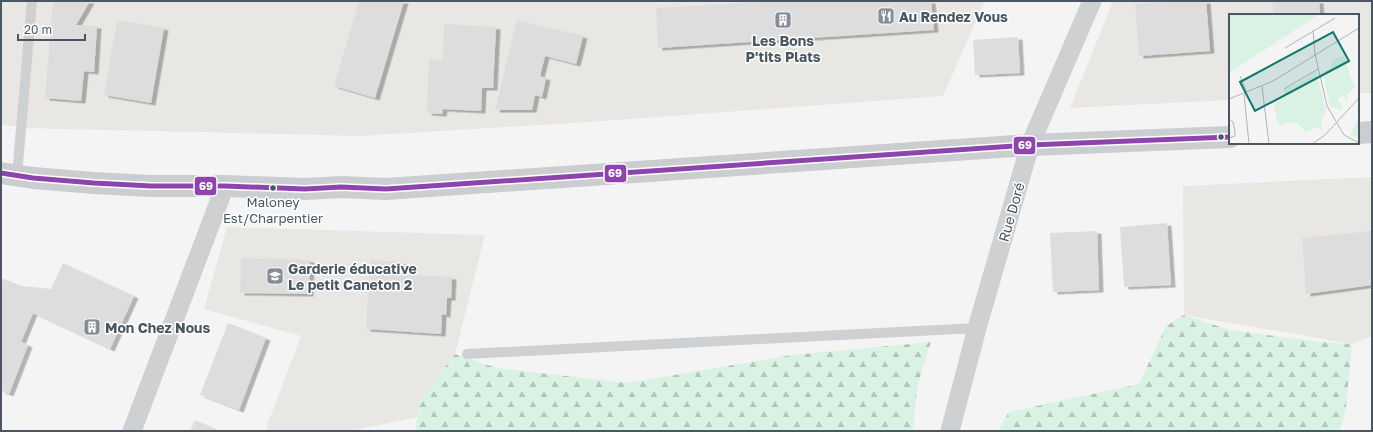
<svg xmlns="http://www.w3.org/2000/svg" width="1373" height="432" font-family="'Golos Text',sans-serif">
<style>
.commercial{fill:#e8e7e3}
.forest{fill:url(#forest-firs)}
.building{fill:#ddddde;filter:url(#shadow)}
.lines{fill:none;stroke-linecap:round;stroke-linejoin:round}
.lane{stroke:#ced0d2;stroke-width:10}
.street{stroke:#ced0d2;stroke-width:19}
.primary{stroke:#caced1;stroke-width:22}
.bus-1-casing{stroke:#fff;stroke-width:8}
.bus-1{stroke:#8e44ad;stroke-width:5}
.bus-dot{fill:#4a5661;stroke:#fff;stroke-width:1.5}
.labels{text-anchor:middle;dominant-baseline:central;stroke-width:3;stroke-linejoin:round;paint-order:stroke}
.bus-label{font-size:13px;fill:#4a5661;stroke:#fff}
.poi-label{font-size:14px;font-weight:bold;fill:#4a5661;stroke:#fff;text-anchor:start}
.street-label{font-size:14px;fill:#4a5661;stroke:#fff}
.inset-road{fill:none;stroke:#b0b5b9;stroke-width:1}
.view{fill:#0f766e;fill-opacity:0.15;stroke:#0f766e;stroke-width:2}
.inset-edge{fill:none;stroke:#4a5661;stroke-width:2}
.line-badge{stroke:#fff;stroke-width:1.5}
.badge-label{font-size:11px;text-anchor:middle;font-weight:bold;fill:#fff}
</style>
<defs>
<pattern id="forest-firs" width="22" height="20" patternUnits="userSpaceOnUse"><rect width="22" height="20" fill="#d9f2e3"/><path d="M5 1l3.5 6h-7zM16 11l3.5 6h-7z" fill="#b2c7bb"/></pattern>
<filter id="shadow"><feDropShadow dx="4.5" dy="2.5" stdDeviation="0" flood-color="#0004"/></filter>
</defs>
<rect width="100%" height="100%" fill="#f4f4f4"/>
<path class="commercial" d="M1,1H985L943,96L589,122L360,136L26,128L1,125Z
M1113,1H1372V93H1358V15H1230V100L1070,108Z
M1372,177V336L1352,344L1184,315L1183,186Z
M227,227L485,235L455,354L417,417L350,431H270L266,428L301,336L204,309Z"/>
<path class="forest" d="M1184,315L1230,330L1322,342L1352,344L1346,407L1340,431H998L1009,412L1139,384L1166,326Z
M931,342L917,388L913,431H416L418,402L455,354L497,368L627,383L792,355Z"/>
<path class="building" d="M53,1H90L76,25L97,26L94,72L84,71L81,101L45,98Z
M359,1H404L375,98L334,86Z
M779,1H931L934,30L658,48L656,8Z
M1182,1H1206L1210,51L1139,56L1135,4Z
M1272,1H1319L1320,15H1274Z
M117,20L164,28L151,103L104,95Z
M517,20L583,36L576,64L545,56L540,76L546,78L542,97L535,95L532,110H495Z
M444,24L496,27L493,88H482L481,111L443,109L442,114L427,113L429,59L443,60Z
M1018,37L1020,73L975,75L973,40Z
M1167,223L1171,285L1124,287L1120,227Z
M1097,231L1099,290L1053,292L1050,233Z
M1372,231V285L1306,294L1302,238Z
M241,258L310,260L309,294L240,293Z
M370,260L403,262L402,274L452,277L451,298H447L446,315L442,314L441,334L366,329Z
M63,263L134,296L110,349L33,313L21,342L28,345L9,394L1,391V278L22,286L51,289Z
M228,323L266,338L239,410L200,395Z
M195,420L220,431H190Z"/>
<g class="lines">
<path class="lane" d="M17,175L32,1
M467,354L977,328"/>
<path class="street" d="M132,431L225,186
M950,431L977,328L1030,145L1092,1"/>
<path class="primary" d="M1358,133L1372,132
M1,173L33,178L94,183L151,186H225L305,189L341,187L386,189L1030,145L1230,137"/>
<g class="bus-1-casing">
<path id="bus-1" d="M1,173L33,178L94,183L151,186H225L305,189L341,187L386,189L1030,145L1230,137"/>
</g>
<use href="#bus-1" class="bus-1"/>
</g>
<defs>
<g id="restaurant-square" transform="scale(0.9)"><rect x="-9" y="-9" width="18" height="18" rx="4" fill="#868d94" stroke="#fff"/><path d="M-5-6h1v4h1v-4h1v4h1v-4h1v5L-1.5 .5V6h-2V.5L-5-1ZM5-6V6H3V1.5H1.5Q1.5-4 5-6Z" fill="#fff"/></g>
<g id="building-square" transform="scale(0.9)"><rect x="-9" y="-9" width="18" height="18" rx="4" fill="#868d94" stroke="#fff"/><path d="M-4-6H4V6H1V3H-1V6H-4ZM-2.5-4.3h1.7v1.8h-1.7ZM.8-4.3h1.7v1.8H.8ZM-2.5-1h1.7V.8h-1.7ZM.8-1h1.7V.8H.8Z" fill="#fff"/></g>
<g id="school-square" transform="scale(0.9)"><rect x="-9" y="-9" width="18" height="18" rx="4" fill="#868d94" stroke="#fff"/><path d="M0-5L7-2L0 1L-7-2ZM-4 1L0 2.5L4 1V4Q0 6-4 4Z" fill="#fff"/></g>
</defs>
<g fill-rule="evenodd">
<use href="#restaurant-square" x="886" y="16"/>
<use href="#building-square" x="783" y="20"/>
<use href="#school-square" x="275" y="276"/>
<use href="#building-square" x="92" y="327"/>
</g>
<g class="bus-dot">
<circle cx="1221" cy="137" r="3.5"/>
<circle cx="273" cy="188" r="3.5"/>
</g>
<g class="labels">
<g class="bus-label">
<text x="273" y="202">Maloney<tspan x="273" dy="16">Est/Charpentier</tspan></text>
</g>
<g class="poi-label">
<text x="899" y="16">Au Rendez Vous</text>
<text x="783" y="40" text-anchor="middle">Les Bons<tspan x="783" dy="16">P'tits Plats</tspan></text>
<text x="288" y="268">Garderie éducative<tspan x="288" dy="16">Le petit Caneton 2</tspan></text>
<text x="105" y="327">Mon Chez Nous</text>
</g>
<g class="street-label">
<text transform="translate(1011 212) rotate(-74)">Rue Doré</text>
</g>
</g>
<g transform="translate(1229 14)">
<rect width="130" height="130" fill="#f4f4f4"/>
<path d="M115,42L123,67L127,72L118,81L119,88L114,82L108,85L114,94L112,96L101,92L94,59L102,53L103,46ZM87,57L97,97L92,107L94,116L87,113L77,118L68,109L57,108L53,111L49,109L45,91L55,82V75L67,71ZM130,103V124L121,122Z" fill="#d9f2e3"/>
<path d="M0,0H91L0,59Z" fill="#d9f2e3"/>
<path class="inset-road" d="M84,16L86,40L98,92L115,121L130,129M56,34L106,4M11,62L17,77M33,72L40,130M55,75L89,55M15,80L20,130M0,85L44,67L130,14M0,105L4,108L6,117V122L0,124M83,130L96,121L130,84"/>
<path class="view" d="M104,18L120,47L26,97L11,68Z"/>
<rect width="130" height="130" class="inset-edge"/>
</g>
<g class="line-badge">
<rect x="1013" y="136" width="23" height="19" rx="4" fill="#8e44ad"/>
<rect x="604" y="164" width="23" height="19" rx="4" fill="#8e44ad"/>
<rect x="194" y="176" width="23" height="20" rx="4" fill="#8e44ad"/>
</g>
<g class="badge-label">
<text x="1025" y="149">69</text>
<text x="615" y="177">69</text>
<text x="206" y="190">69</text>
</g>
<rect width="1373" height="432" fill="none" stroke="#4a5661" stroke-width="4"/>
<path d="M18 34v6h67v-6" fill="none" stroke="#4a5661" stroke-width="2"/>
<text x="24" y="34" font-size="12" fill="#4a5661" stroke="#ffffff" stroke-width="3" paint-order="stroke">20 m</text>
</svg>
